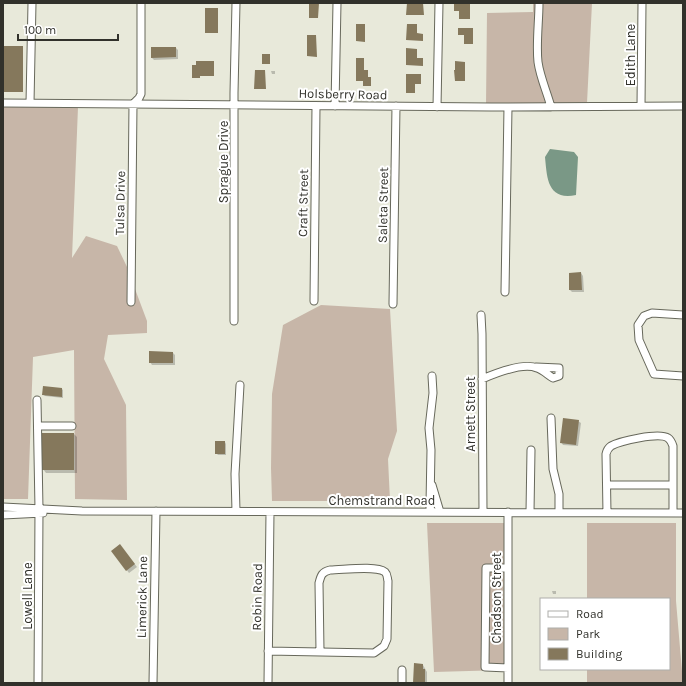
<svg xmlns="http://www.w3.org/2000/svg" width="686" height="686" font-family="Karla,sans-serif">
<style>
.green{fill:#c7b6a8}
.water{fill:#7a9886}
.shadow{fill:#0003}
.building{fill:#85785c}
.lines{fill:none;stroke-linecap:round;stroke-linejoin:round}
.minor-casing{stroke:#67685b;stroke-width:9}
.minor{stroke:#fff;stroke-width:7}
.labels{text-anchor:middle;dominant-baseline:central;stroke-width:4;stroke-linejoin:round;paint-order:stroke}
.street-label{font-size:13px;fill:#31312b;stroke:#fff}
</style>
<rect width="100%" height="100%" fill="#e8e9da"/>
<path class="green" d="M533,3H592L587,103L486,104L487,13L533,12Z
M3,106L78,107L72,258L86,236L117,246L128,269L127,305H135V289L147,321V333L108,335L104,359L126,405L127,500L75,499L74,350L33,357L28,499H3Z
M321,305L390,309L397,431L388,459L390,501H272L271,468L272,394L283,325Z
M427,523H504V670L434,672Z
M587,523H676V601L683,683H587V669H669V599H587Z"/>
<path class="water" d="M550,149L574,152L578,157L576,195C547,201 547,177 545,157Z"/>
<path class="shadow" d="M152,48H176L178,50V59L154,60L152,58Z
M271,71H275V74H272Z
M581,273L583,276L584,292H572L570,290Z
M173,353L175,355V365H152L150,362Z
M62,389L63,390V398L45,396L44,395Z
M578,421L581,423L578,446L563,445L561,442Z
M74,434L77,437V473H46L43,469Z
M225,442L226,444V455H218L216,453Z
M122,548L137,567L129,573L112,551Z
M552,591H556V594H553Z
M423,665L427,672V683H414Z"/>
<path class="building" d="M309,3H319L318,18H309Z
M407,3H423L424,15H406Z
M454,3L470,4V19H459V11H454Z
M205,8H218V33H205Z
M356,24H365V42L356,41Z
M407,24H417V33L423,34V41L406,40Z
M458,28H473V44H464V35H458Z
M307,35H316L317,57L307,56Z
M3,46H23V92H3Z
M151,47H176V57L151,58Z
M406,48L417,49V58H423V66L406,65Z
M262,54H270V64H262Z
M356,58H364V70H368V77H371V86H363V81H356Z
M196,61H214V76H200V78H192V65H196Z
M455,61L465,62V81H455L454,70H455Z
M255,70H265L266,89H254Z
M406,74H421V84H415V93H406Z
M581,272L582,290H569V273Z
M149,351L173,352V363H149Z
M43,386L62,388V397L42,395Z
M563,418L579,420L576,445L560,443Z
M42,433H74V470H42Z
M215,441H225V454H215Z
M120,544L135,564L126,571L111,551Z
M414,663L423,664V669H425V683H413Z"/>
<g class="lines">
<g class="minor-casing">
<path id="minor" d="M539,3C539,21 536,44 538,62C540,77 547,92 551,107
M3,103L491,107L683,106
M30,103L32,3
M335,106L337,3
M641,106L642,3
M437,107L439,3
M505,292L508,107
M314,301L316,106
M131,302L133,104L139,98L141,94V3
M393,304L396,106
M481,315L482,334L483,512
M683,315L652,313L644,316L638,325L639,340L654,374L683,376
M234,321V93L236,3
M432,376L433,393L429,428L431,450L430,504V508L433,512
M482,379C496,373 523,362 537,368C543,370 548,375 553,378L559,376V368L536,367
M37,400L39,509L38,683
M551,418L553,469L559,494V512
M38,426H72
M432,485L440,512
M607,485H673
M3,507L82,511L683,513
M236,511L235,474L240,385
M508,512V683
M530,512L531,450
M607,513L606,454C607,450 608,448 611,446C620,441 659,432 668,438C671,440 672,443 673,446V513
M3,515L43,513
M508,568H486L485,667L508,668
M268,651L374,653L384,646L387,639L388,581C387,578 388,575 385,572C376,565 343,570 330,570C322,572 321,575 319,583L320,651
M153,683L156,511
M268,683L270,512
M402,683V670"/>
</g>
<use href="#minor" class="minor"/>
</g>
<g class="labels">
<g class="street-label">
<text transform="translate(630 55) rotate(-90)">Edith Lane</text>
<text transform="translate(343 94) rotate(1)">Holsberry Road</text>
<text transform="translate(223 162) rotate(-90)">Sprague Drive</text>
<text transform="translate(120 203) rotate(-89)">Tulsa Drive</text>
<text transform="translate(303 203) rotate(-89)">Craft Street</text>
<text transform="translate(383 205) rotate(-89)">Saleta Street</text>
<text transform="translate(470 414) rotate(-90)">Arnett Street</text>
<text x="382" y="500">Chemstrand Road</text>
<text transform="translate(27 596) rotate(-90)">Lowell Lane</text>
<text transform="translate(142 597) rotate(-89)">Limerick Lane</text>
<text transform="translate(257 597) rotate(-89)">Robin Road</text>
<text transform="translate(496 598) rotate(-90)">Chadson Street</text>
</g>
</g>
<rect width="686" height="686" fill="none" stroke="#31312b" stroke-width="8"/>
<rect x="540" y="598" width="130" height="72" fill="#ffffff" stroke="#adadaa"/>
<rect x="548" y="611" width="20" height="6" fill="#ffffff" stroke="#adadaa"/>
<text x="576" y="618" font-size="12" fill="#31312b">Road</text>
<rect x="548" y="628" width="20" height="12" fill="#c7b6a8" stroke="#adadaa"/>
<text x="576" y="638" font-size="12" fill="#31312b">Park</text>
<rect x="548" y="648" width="20" height="12" fill="#85785c" stroke="#adadaa"/>
<text x="576" y="658" font-size="12" fill="#31312b">Building</text>
<path d="M18 34v6h100v-6" fill="none" stroke="#31312b" stroke-width="2"/>
<text x="24" y="34" font-size="12" fill="#31312b" stroke="#ffffff" stroke-width="3" paint-order="stroke">100 m</text>
</svg>
